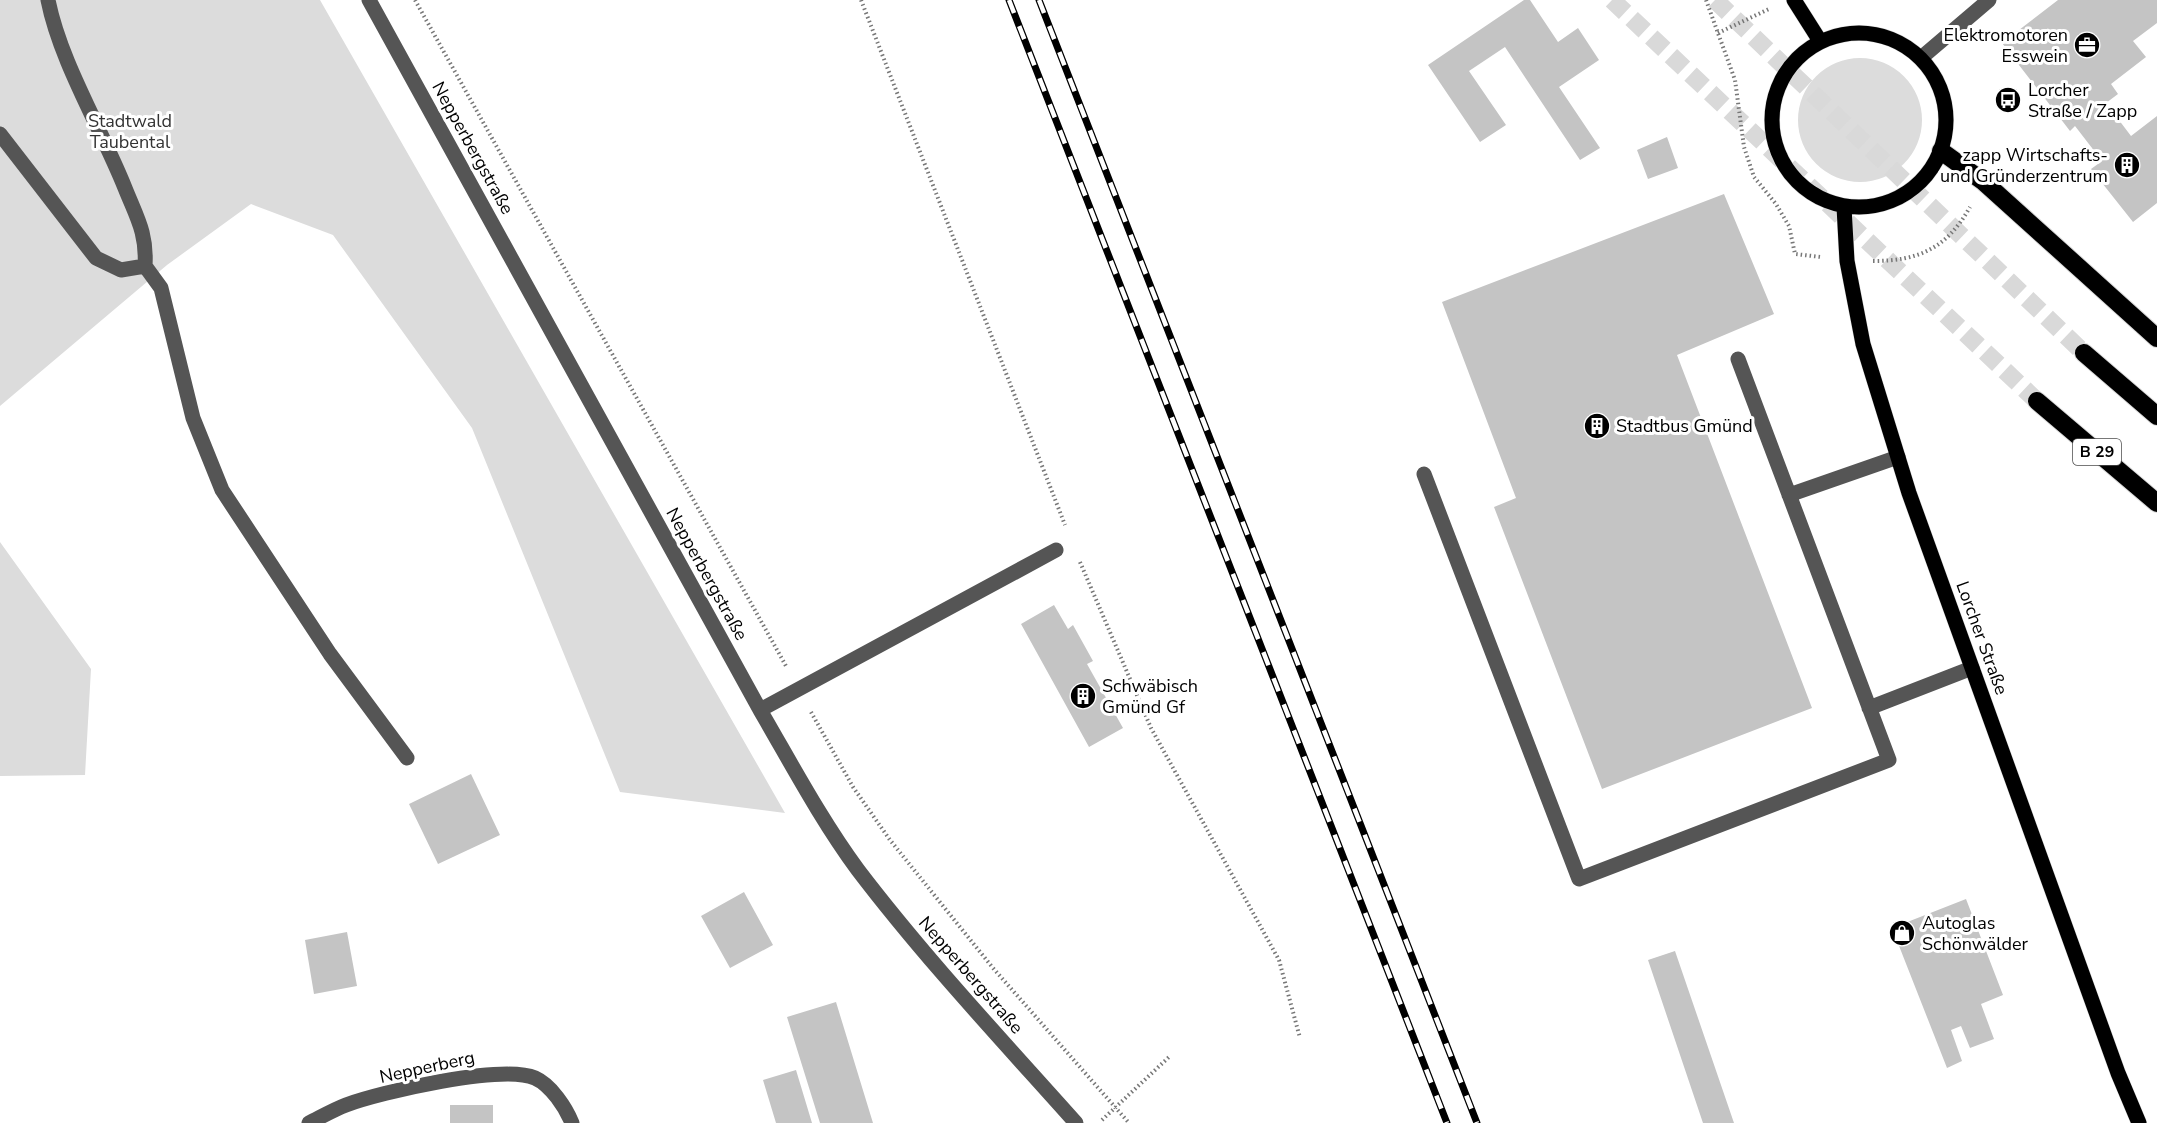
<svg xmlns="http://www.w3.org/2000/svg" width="2157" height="1123" font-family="'Nunito Sans',sans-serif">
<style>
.green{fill:#dcdcdc}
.building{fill:#c4c4c4}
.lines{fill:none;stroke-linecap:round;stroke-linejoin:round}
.highway-tunnel{stroke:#d9d9d9;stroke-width:18;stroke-dasharray:18 9;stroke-linecap:butt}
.major-casing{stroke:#dbdbdb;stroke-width:16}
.highway-casing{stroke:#dbdbdb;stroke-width:20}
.path{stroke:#777;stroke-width:4;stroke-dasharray:1.5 3;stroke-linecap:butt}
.minor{stroke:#555;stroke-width:15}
.major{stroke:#000;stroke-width:15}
.highway{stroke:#000;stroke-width:18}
.rail-casing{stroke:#000;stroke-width:7}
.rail{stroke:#fff;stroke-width:4.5;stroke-dasharray:14;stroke-linecap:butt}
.labels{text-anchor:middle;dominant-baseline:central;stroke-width:6;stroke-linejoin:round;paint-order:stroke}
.shield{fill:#fff;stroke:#4c4c4c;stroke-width:1.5}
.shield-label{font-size:16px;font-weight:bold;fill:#000}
.poi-label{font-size:18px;fill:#000;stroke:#fff;text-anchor:start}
.park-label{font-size:18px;fill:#333;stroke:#fff}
.street-label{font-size:18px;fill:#000;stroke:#fff}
</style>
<rect width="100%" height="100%" fill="#fff"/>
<path class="green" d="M0,0H320L785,813L620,792L472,428L333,235L251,204L167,265L0,406Z
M1798 120a62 62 0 1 1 124 0a62 62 0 1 1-124 0Z
M0,542L91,669L85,775L0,776Z"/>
<path class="building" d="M1524,0H1530L1558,42L1578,28L1599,60L1559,87L1600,148L1580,160L1505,47L1469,71L1506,125L1480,142L1428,65Z
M2058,0H2157V23L2133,41L2146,57L2111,84L2118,94L2106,103L2131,136L2157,116V203L2133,222L2091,169L2102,161L2075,126L2070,131L2002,43Z
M1667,137L1678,168L1648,179L1637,150Z
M1724,194L1774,314L1677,355L1812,708L1602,789L1494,507L1516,498L1442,302Z
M1054,605L1068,629L1073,625L1093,661L1087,664L1123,728L1089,747L1021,624Z
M471,774L500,835L438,864L409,804Z
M744,892L773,945L730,968L701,916Z
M1966,899L2003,995L1981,1004L1994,1039L1970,1048L1961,1026L1951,1030L1962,1061L1947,1068L1892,928Z
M347,932L357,986L314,994L305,940Z
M1675,951L1734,1123H1703L1648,960Z
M836,1002L873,1123H820L787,1017Z
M796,1070L812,1123H776L763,1080Z
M450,1105H493V1123H450Z"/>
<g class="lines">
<path class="highway-tunnel" d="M1612,0L2037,401
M1715,0L2084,353"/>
<g class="major-casing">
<path id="major" d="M1794,0L1820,41
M1772 120a87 87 0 1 1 174 0a87 87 0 1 1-174 0Z
M1844,207L1847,261L1863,344L1909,493L2118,1073L2139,1123"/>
</g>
<g class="highway-casing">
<path id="highway" d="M1941,151L1984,182L2157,338
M2084,353L2157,416
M2037,401L2157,503"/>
</g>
<path class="path" d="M415,0L786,666
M861,0L1065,525
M1706,0L1735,80L1744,147L1754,177L1776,204L1789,226L1795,254L1821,257
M1718,33L1769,9
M1873,261C1919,261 1947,248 1970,207
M1080,562L1151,728L1279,960L1300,1038
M811,712L853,787L890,840L993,968L1129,1123
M1102,1120L1169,1057"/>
<path class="minor" d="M48,0C60,61 101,128 125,188C137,218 147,233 145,266L161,288L193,418L222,490L330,654L407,758
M369,0L760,710C791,763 821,820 858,870C925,958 1002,1040 1076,1123
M1921,58L1989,0
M0,134L96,258L121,270L145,266
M1424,474L1579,879L1889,760L1738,359
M1789,495L1898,457
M1869,708L1972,668
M760,710L1056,550
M309,1123C321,1117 333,1110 346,1105C381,1092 502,1064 535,1078C551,1085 566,1108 572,1123"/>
<use href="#major" class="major"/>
<use href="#highway" class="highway"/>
<g class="rail-casing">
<path id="rail" d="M1009,0L1447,1123
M1039,0L1477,1123"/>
</g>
<use href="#rail" class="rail"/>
</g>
<defs>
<g id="office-disc" transform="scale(1.35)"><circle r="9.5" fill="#000" stroke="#fff"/><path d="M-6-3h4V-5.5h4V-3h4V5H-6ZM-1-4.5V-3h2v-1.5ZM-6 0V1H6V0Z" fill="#fff"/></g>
<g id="bus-disc" transform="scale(1.35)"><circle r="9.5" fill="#000" stroke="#fff"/><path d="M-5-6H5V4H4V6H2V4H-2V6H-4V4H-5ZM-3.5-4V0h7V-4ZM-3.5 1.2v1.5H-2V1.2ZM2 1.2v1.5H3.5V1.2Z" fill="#fff"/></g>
<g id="building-disc" transform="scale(1.35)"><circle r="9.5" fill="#000" stroke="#fff"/><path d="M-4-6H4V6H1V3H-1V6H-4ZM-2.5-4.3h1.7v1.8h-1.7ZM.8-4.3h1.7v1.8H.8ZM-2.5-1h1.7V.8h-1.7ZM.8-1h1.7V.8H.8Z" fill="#fff"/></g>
<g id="shop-disc" transform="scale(1.35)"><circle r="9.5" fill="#000" stroke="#fff"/><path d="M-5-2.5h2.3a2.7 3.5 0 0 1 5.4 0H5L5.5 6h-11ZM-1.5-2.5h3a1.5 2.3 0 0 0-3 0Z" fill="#fff"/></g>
</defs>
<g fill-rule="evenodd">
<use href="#office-disc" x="2087" y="45"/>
<use href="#bus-disc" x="2008" y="100"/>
<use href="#building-disc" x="2127" y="165"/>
<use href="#building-disc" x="1597" y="426"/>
<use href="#building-disc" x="1083" y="696"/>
<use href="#shop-disc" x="1902" y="933"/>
</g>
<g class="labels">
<rect class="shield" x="2073" y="439" width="48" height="26" rx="4.5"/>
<g class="shield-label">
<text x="2097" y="452">B 29</text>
</g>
<g class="poi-label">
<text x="2068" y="35" text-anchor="end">Elektromotoren<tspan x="2068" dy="21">Esswein</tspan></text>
<text x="2028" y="90">Lorcher<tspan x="2028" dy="21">Straße / Zapp</tspan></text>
<text x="2108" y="155" text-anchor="end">zapp Wirtschafts-<tspan x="2108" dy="21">und Gründerzentrum</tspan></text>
<text x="1616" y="426">Stadtbus Gmünd</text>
<text x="1102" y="686">Schwäbisch<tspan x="1102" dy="21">Gmünd Gf</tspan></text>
<text x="1922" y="923">Autoglas<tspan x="1922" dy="21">Schönwälder</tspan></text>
</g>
<g class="park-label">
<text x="130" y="121">Stadtwald<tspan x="130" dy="21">Taubental</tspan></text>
</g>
<g class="street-label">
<text transform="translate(473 148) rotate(61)">Nepperbergstraße</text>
<text transform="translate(707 574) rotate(61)">Nepperbergstraße</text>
<text transform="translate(1982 638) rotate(70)">Lorcher Straße</text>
<text transform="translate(971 975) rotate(49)">Nepperbergstraße</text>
<text transform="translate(427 1067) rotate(-12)">Nepperberg</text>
</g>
</g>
</svg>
